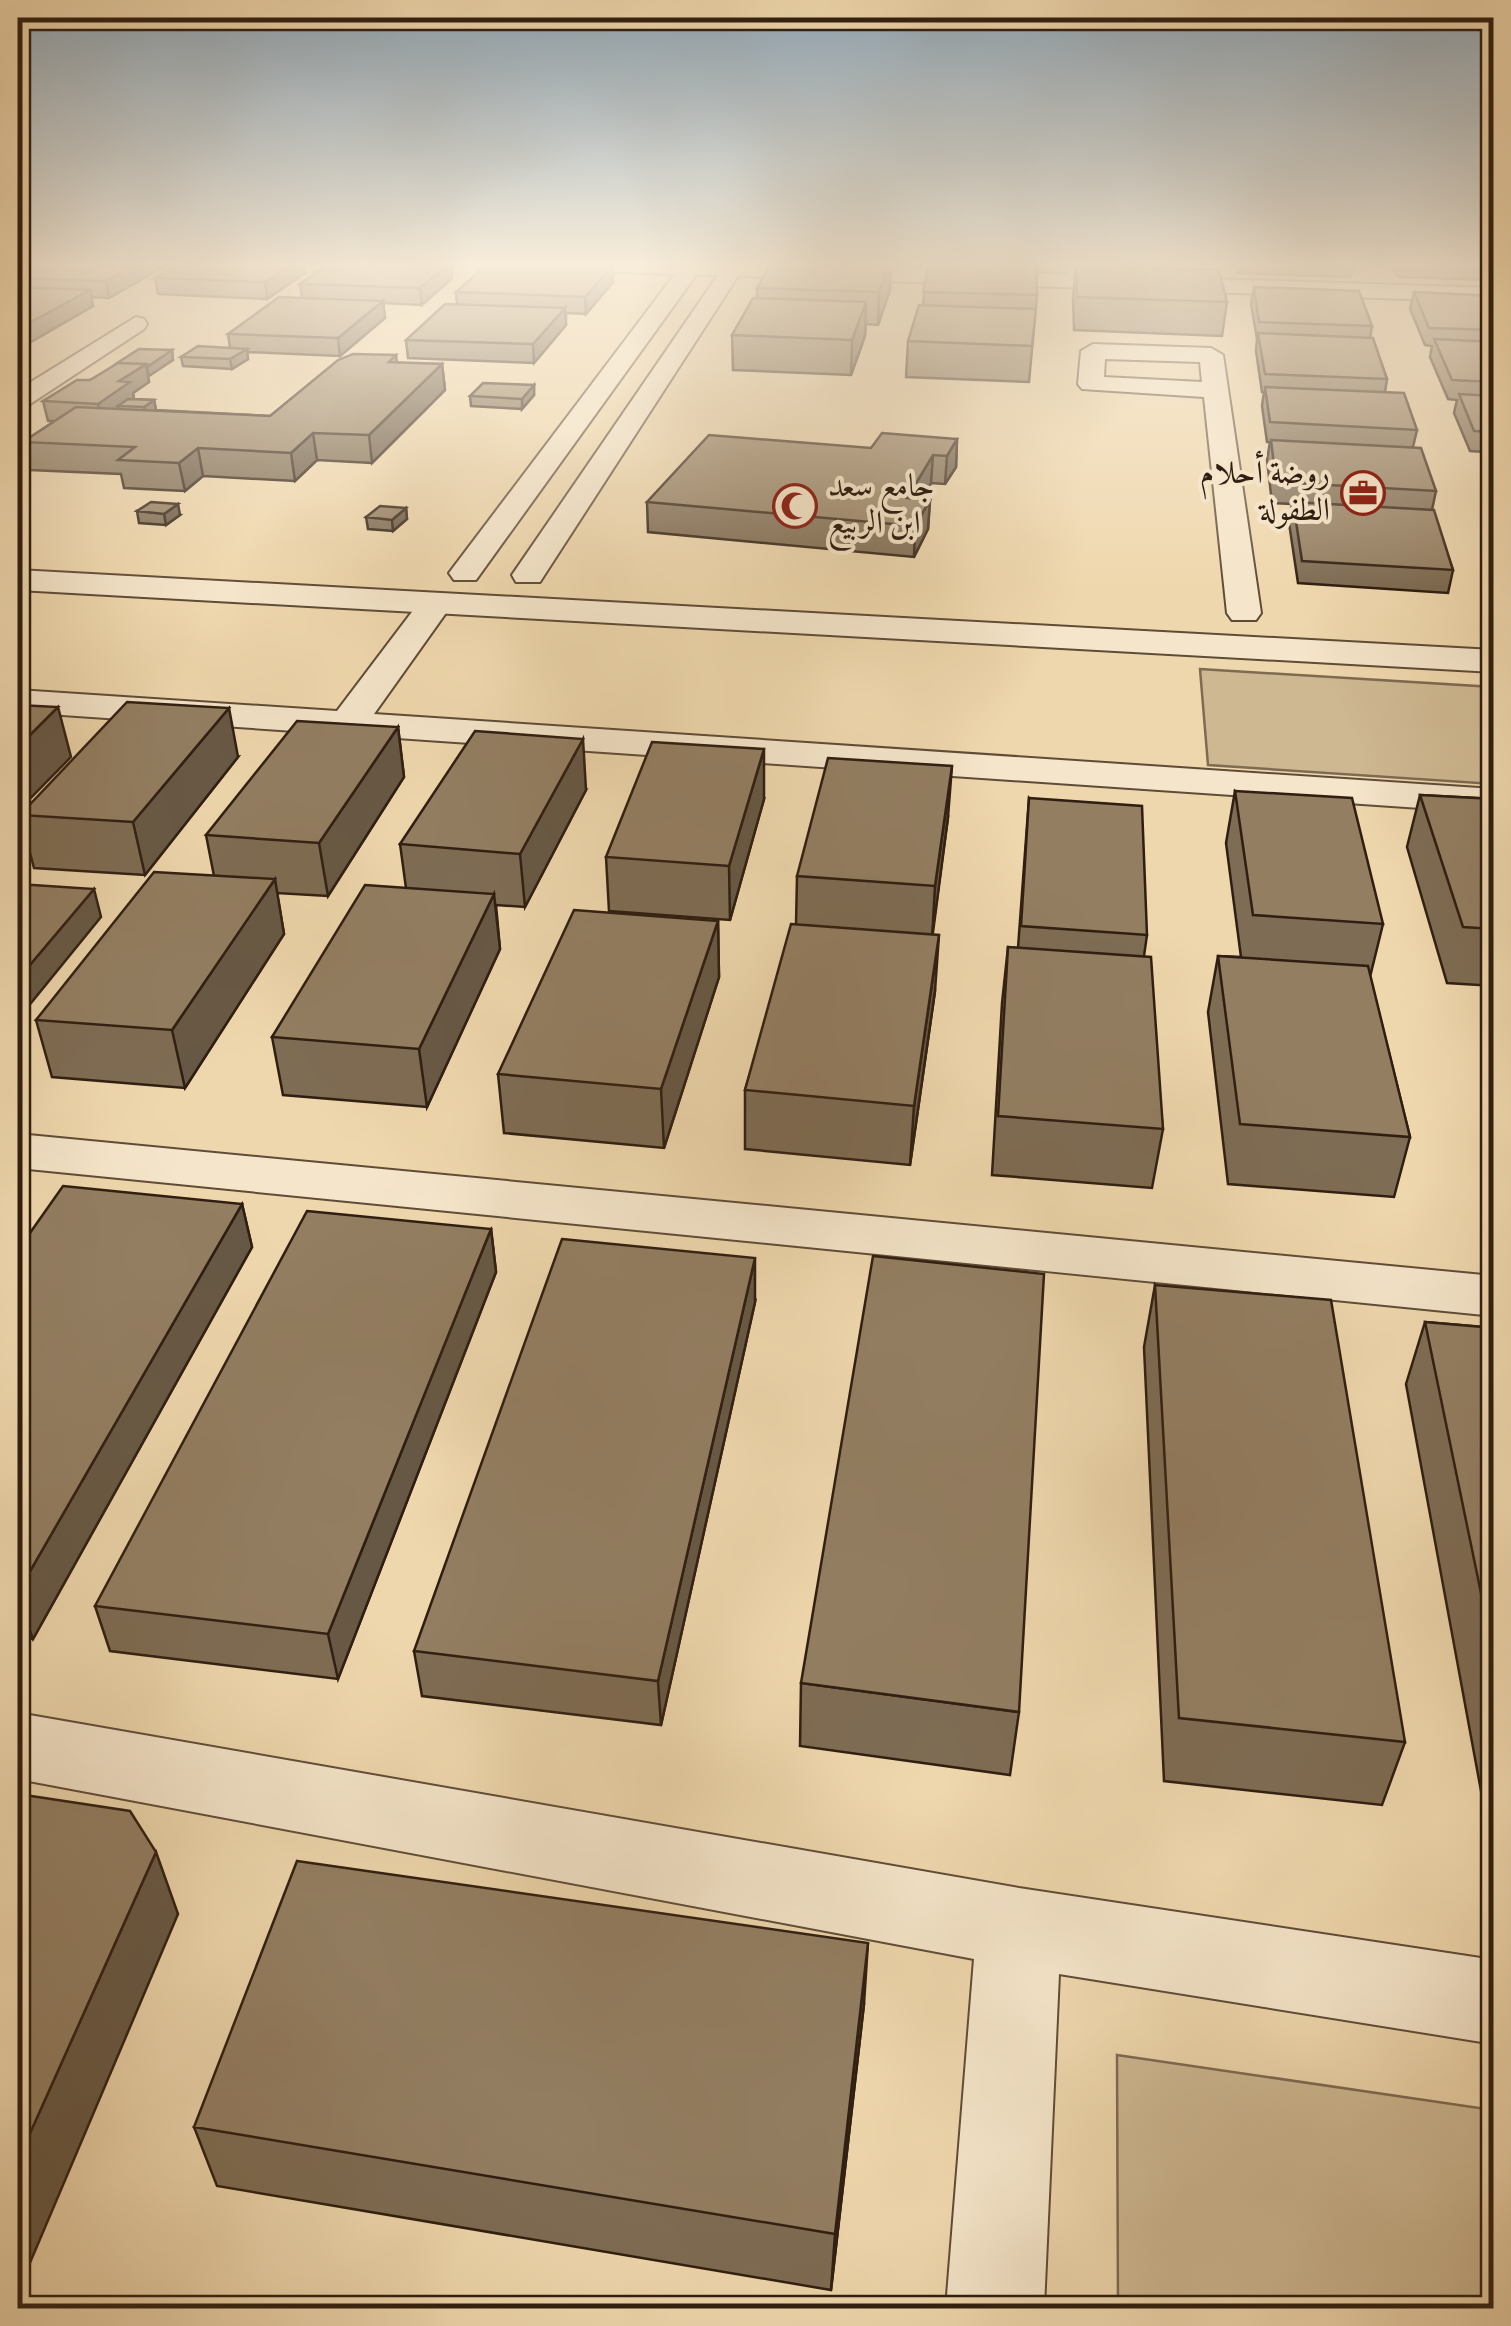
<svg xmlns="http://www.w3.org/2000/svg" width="1511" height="2326" font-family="'Sorts Mill Goudy',Amiri,serif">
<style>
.green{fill:#ceb892;stroke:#7e6b52;stroke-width:2.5}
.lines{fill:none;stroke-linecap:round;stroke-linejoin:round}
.service-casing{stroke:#5f4c38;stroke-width:4}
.minor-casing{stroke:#5f4c38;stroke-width:4}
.tertiary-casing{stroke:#5f4c38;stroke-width:4}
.service{fill:#f5e5ca;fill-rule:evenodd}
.minor{fill:#f5e5ca;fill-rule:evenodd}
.tertiary{fill:#f5e5ca;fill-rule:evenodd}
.wall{fill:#7e6c54;stroke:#2f1e11;stroke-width:2.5}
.shaded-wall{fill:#675845;stroke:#2f1e11;stroke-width:2.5}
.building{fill:#937e62;stroke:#2f1e11;stroke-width:2.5}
.labels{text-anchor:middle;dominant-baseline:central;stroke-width:8;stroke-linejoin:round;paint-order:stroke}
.far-poi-label{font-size:32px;fill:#2f1e11;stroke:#f5e5ca;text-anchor:end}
</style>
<rect width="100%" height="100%" fill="#efd7ad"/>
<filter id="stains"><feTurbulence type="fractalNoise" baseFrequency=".002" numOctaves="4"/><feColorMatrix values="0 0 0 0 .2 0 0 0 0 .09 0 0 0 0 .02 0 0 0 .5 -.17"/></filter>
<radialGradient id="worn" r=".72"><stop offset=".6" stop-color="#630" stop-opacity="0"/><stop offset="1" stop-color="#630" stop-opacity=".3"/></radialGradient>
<path class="green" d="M1200,669L1493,687V784L1208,765Z
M1117,2055L1493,2110V2308H1118Z"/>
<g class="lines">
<g class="service-casing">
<path id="service" d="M1068,263H1080L1076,284L1066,281Z"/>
</g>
<g class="minor-casing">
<path id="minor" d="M522,263H715L1494,288V302L738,276L540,582H516L512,575L718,275H696L476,580H454L449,573L675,274L532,269Z
M136,317L144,319L147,324L144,329L27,406L18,409V390Z
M1093,344L1211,348L1223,355L1261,613L1256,620H1232L1227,613L1204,397L1082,389L1078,384L1081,351ZM1105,359L1200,362L1202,382L1104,377Z
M436,593L448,596L453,603L374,714L1494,789V813L18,712V690L337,711L424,596Z
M18,1134L1494,1276V1316L18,1168Z
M18,1713L1019,1888L1494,1960V2044L1059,1974L1044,2308H946L974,1959L18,1779Z"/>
</g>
<g class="tertiary-casing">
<path id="tertiary" d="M18,570L1494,650V672L18,590Z"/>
</g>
<use href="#service" class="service"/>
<use href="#minor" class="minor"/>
<use href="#tertiary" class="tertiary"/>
</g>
<path class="wall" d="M18,263H160L161,268L109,298L91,297L93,306L29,343L18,342Z
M330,263H451L452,278L422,305L383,303L385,318L340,356L247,352L248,359L232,369L183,366L181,357L230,348L228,334L302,298L300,284Z
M928,263H1040V268H1036L1037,295L1029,382L906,377L908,341L923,305Z
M1235,263H1354L1351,277L1238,273Z
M1390,263H1494V280L1398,277Z
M612,266L613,282L586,314L566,313V325L534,363L408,358L406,340L457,304L456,292Z
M1076,266L1227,302L1222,336L1074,330L1073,298Z
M305,273L267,299L158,294L155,278Z
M1254,287L1372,326L1370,338L1387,379L1385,392L1417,430L1413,447L1436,491L1432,510L1453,570L1448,593L1298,583L1289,523L1292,504L1272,503L1267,460L1270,442H1267L1262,406L1264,392H1262L1256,351L1257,339L1251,304Z
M757,288L890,290L878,325L866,324L865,336L851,375L733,370L732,335L757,298Z
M1414,292L1494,296V496L1482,469L1486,452L1470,451L1454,413L1457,400L1448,399L1430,357L1432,346L1425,345L1410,309Z
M172,350L173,360L148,376L149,382L133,393L134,399L154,400L156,410L270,416L396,355L397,363L442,364L445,390L372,463L317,460L295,481L203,476L185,491L124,488L121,474L30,470L23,442L55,421H48L43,401L90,380Z
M534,385V395L522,409L471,406L470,396Z
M957,439L956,467L945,484L931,483L922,499L930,500L928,529L914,557L648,532L647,502L871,448Z
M406,508L407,519L393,531L368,529L366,517Z
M137,511L180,515L166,525L139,523Z
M398,727L404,777L328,896L277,893L284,934L185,1088L52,1077L36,1020L214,876L206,835Z
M238,757L145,875L34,868L20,815Z
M586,790L525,907L496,905L500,949L427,1107L283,1095L272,1037L406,888L400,844Z
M1235,791L1383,924L1370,977L1410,1137L1394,1197L1228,1184L1208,1012L1218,956L1241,957L1226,843Z
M1420,795L1494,799V986L1447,983L1407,847Z
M1029,798L1147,935L1144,956L1163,1129L1152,1188L992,1175L1002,1003L1008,947L1018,948Z
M764,799L730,920L609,911L606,857Z
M948,817L932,935L935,991L910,1165L745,1149V1090L796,924L797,876Z
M718,921L719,977L664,1148L504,1133L498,1074Z
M242,1204L252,1247L33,1639L18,1637V1250Z
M491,1229L496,1272L338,1679L110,1651L95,1606Z
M1155,1285L1405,1742L1382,1805L1164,1781L1144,1347Z
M755,1302L661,1725L422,1696L414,1651Z
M1425,1322L1494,1328V1818H1486L1406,1384Z
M801,1683L1019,1712L1010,1775L800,1746Z
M864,2004L831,2290L217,2186L194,2127Z"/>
<path class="shaded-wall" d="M139,263H160L161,268L109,298L106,281Z
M294,263H304L305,273L267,299L265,282Z
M450,263H451L452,278L422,305L420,288Z
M889,263H891L890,290L878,325L879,292Z
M612,266L613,282L586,314L585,297Z
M90,290L93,306L29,343L25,325Z
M383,301L385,318L340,356L338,338Z
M866,302L865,336L851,375L852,340Z
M565,308L566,325L534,363L533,344Z
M247,349L248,359L232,369L230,359Z
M172,350L173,360L149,376L147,367Z
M146,364L149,382L133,393L134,401L118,406L119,412L102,423L98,404L119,381Z
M442,364L445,390L372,463L369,435Z
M534,385V395L522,409V399Z
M154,400L156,410L146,418L144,407Z
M313,433L317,460L295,481L291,453Z
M957,439L956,467L945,484L947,456Z
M198,448L203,476L185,491L179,463Z
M933,455L931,483L906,527L907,498Z
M930,500L928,529L914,557L915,526Z
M178,504L180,515L166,525L164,514Z
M406,508L407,519L393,531L392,520Z
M58,707L71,757L18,811V747Z
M229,708L238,757L145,875L133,822Z
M398,727L404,777L328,896L319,843Z
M583,739L586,790L525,907L520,854Z
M764,749V799L730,920L729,866Z
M952,766L948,817L932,940L935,886Z
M275,879L284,934L185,1088L172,1030Z
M94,889L101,917L18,1019V979Z
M494,894L500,949L427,1107L419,1049Z
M718,921L719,977L664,1148L661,1089Z
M939,935L935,991L910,1165L914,1106Z
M242,1204L252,1247L33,1639L18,1598V1592Z
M491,1229L496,1272L338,1679L328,1634Z
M755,1258V1302L661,1725L658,1681Z
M156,1852L178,1914L18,2291V2160Z
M868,1943L864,2004L831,2290L835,2234Z"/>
<path class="building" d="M18,263H139L106,281L18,278Z
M181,263H294L265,282L155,278Z
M330,263H450L420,288L300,284Z
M488,263H516L612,266L585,297L456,292Z
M771,263H889L879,292L757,288Z
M929,263H1036L1037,295L923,292Z
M1076,266L1219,270L1227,302L1077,297Z
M18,287L90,290L25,325H18Z
M1254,287L1359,291L1372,326L1259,322Z
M1414,292L1494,296V330L1429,328Z
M279,297L383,301L338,338L228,334Z
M753,298L866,302L852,340L732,335Z
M445,304L565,308L533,344L406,340Z
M919,305L1036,309L1032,346L908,341Z
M1258,333L1373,338L1387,379L1265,374Z
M1434,339L1494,342V382L1452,380Z
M198,346L247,349L230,359L181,357Z
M139,349L172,350L147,367L146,364L118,363L114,365Z
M353,354L396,355L389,362L442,364L369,435L313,433L291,453L198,448L179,463L118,460L135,447L23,442L76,407L270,416L338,360Z
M118,363L146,364L119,381L130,382L98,404L43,401L77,380H90Z
M483,383L534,385L522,399L470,396Z
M1265,387L1404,393L1417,430L1270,422Z
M1459,394L1494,396V432L1474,431Z
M128,399L154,400L144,407L118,406Z
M882,433L957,439L947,456L933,455L907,498L930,500L915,526L647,502L709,435L871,448Z
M1271,440L1421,448L1436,491L1276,482Z
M1487,448L1494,449V464Z
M151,502L178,504L164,514L137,511Z
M1293,502L1434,510L1453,570L1302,561Z
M380,506L406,508L392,520L366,517Z
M127,702L229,708L133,822L20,815Z
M18,705L58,707L18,747Z
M297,721L398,727L319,843L206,835Z
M475,731L583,739L520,854L400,844Z
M652,742L764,749L729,866L606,857Z
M828,758L952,766L935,886L797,876Z
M1235,791L1352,798L1383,924L1253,915Z
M1420,795L1494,799V929L1463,927Z
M1029,798L1142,806L1147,935L1021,926Z
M154,872L275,879L172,1030L36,1020Z
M18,884L94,889L18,979Z
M365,885L494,894L419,1049L272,1037Z
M574,910L718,921L661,1089L498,1074Z
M791,924L939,935L914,1106L745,1090Z
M1008,947L1151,957L1163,1129L998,1116Z
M1218,956L1368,966L1410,1137L1240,1124Z
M63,1186L242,1204L18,1592V1250Z
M307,1211L491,1229L328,1634L95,1606Z
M562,1239L755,1258L658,1681L414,1651Z
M873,1256L1044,1274L1019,1712L801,1683Z
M1155,1285L1331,1300L1405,1742L1179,1718Z
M1425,1322L1494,1328V1656Z
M18,1794L130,1811L156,1852L18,2160Z
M297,1861L868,1943L835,2234L194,2127Z"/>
<linearGradient id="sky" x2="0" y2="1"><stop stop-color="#91a9bb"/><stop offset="0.45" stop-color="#f8edda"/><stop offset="1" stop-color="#f8edda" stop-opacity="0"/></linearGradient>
<rect width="1511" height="588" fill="url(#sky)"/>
<defs>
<g id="office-ring" transform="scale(2.25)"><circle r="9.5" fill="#f5e5ca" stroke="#8f2418" stroke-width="1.5"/><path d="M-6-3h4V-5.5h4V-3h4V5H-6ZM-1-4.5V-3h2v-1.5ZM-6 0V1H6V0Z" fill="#8f2418"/></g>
<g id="mosque-ring" transform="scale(2.25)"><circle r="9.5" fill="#f5e5ca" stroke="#8f2418" stroke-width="1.5"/><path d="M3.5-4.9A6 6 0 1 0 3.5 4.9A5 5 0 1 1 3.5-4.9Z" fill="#8f2418"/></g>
</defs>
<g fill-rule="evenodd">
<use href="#office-ring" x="1363" y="493"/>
<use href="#mosque-ring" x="795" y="506"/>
</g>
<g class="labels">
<g class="far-poi-label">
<text x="1330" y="475">روضة أحلام<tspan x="1330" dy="37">الطفولة</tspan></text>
<text x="828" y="488" text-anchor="start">جامع سعد<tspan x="828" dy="37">ابن الربيع</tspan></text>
</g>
</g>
<rect width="1511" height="2326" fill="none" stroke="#efd7ad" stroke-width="60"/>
<rect x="20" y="20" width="1471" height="2286" fill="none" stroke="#2f1e11" stroke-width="5"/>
<rect x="30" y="30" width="1451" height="2266" fill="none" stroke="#2f1e11" stroke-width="2.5"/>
<rect width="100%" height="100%" filter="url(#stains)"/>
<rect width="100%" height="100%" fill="url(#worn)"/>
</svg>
